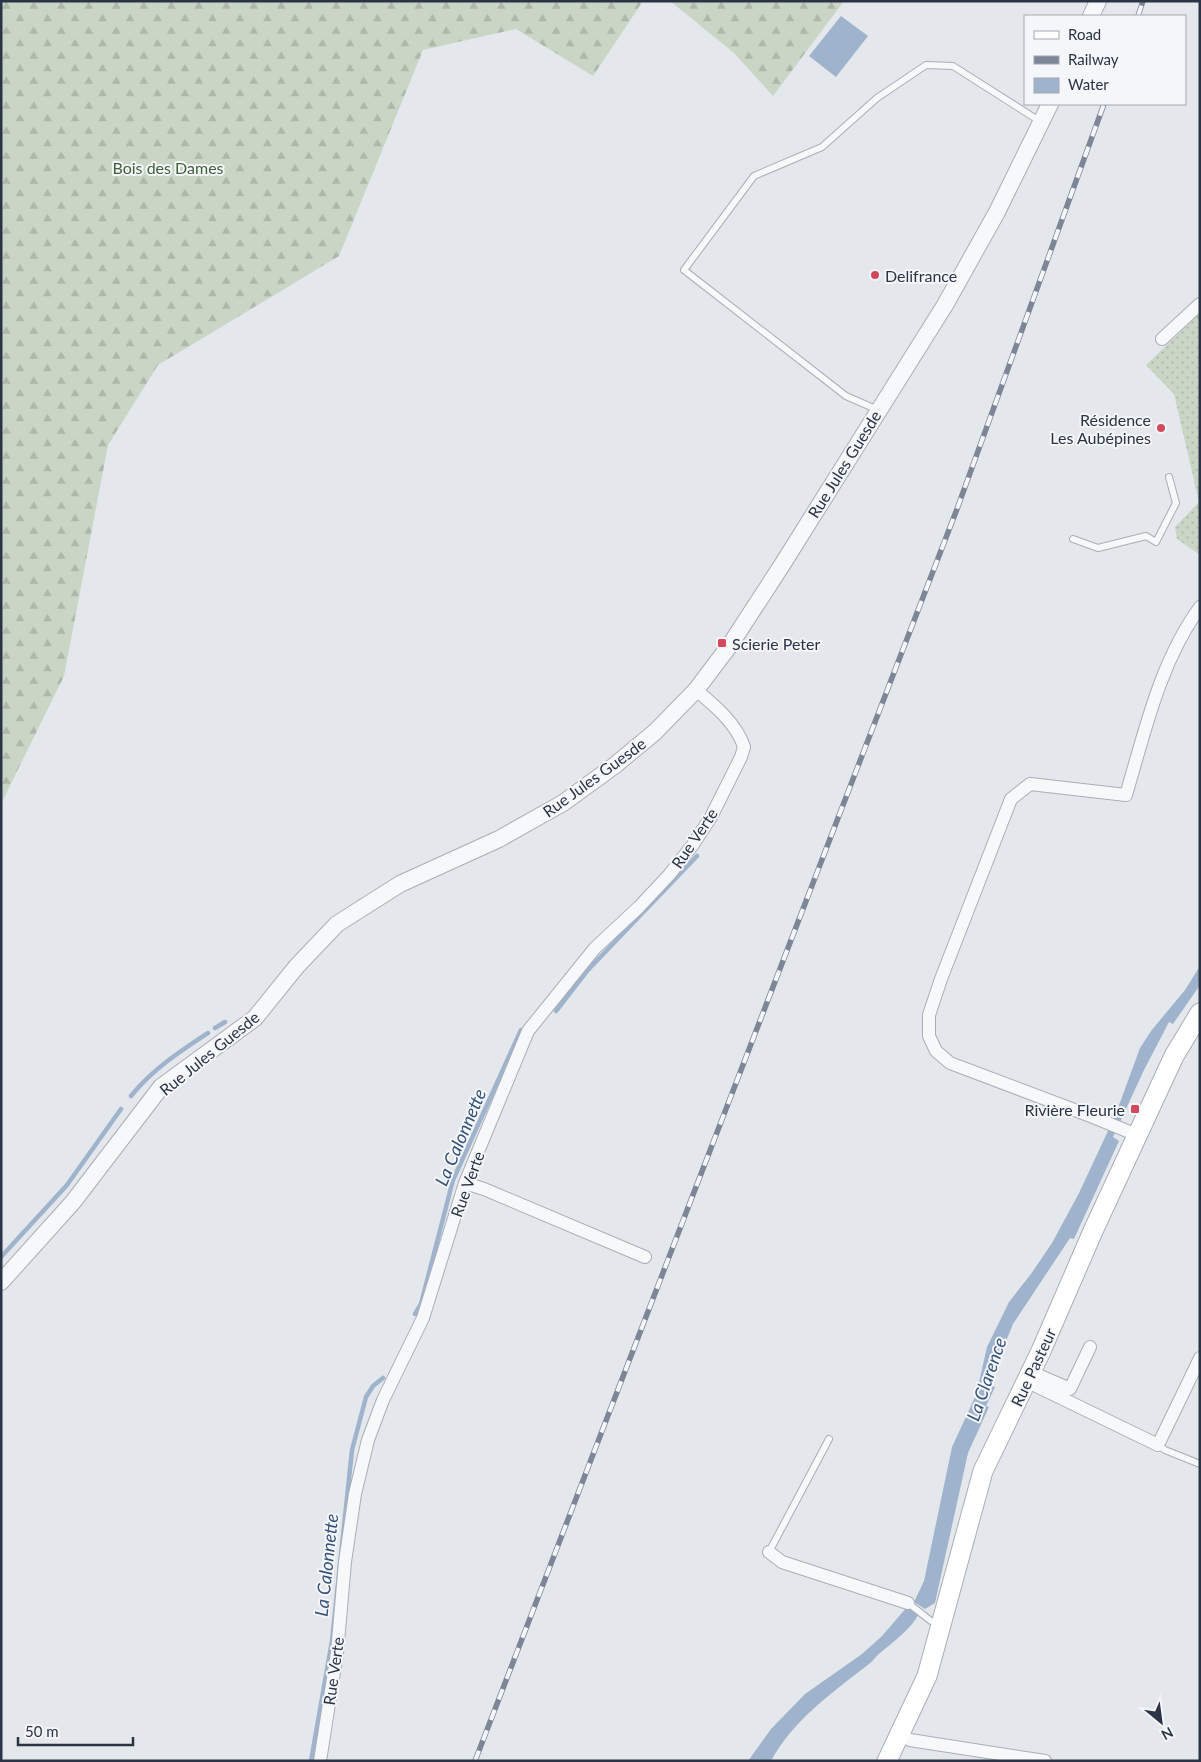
<svg xmlns="http://www.w3.org/2000/svg" width="1201" height="1762" font-family="Lato,sans-serif">
<style>
.grass{fill:url(#grass-dots)}
.forest{fill:url(#forest-firs)}
.wetland{fill:url(#wetland-marsh)}
.water{fill:#9fb4cc}
.lines{fill:none;stroke-linecap:round;stroke-linejoin:round}
.stream{stroke:#9fb4cc;stroke-width:4.5}
.service-casing{stroke:#a9aeb7;stroke-width:8}
.minor-casing{stroke:#a9aeb7;stroke-width:14}
.tertiary-casing{stroke:#a9aeb7;stroke-width:18}
.secondary-casing{stroke:#a9aeb7;stroke-width:21}
.service{stroke:#f7f8fa;stroke-width:6}
.minor{stroke:#f7f8fa;stroke-width:12}
.tertiary{stroke:#f7f8fa;stroke-width:16}
.secondary{stroke:#fff;stroke-width:19}
.rail-casing{stroke:#7d8696;stroke-width:5.5}
.rail{stroke:#f4f6f9;stroke-width:4;stroke-dasharray:11;stroke-linecap:butt}
.poi-dot{fill:#d1495b;stroke:#f4f6f9;stroke-width:2}
.labels{text-anchor:middle;dominant-baseline:central;stroke-width:4;stroke-linejoin:round;paint-order:stroke}
.park-label{font-size:16px;fill:#3f6138;stroke:#f4f6f9}
.poi-label{font-size:16px;fill:#2b3445;stroke:#f4f6f9;text-anchor:start}
.street-label{font-size:16px;fill:#2b3445;stroke:#f4f6f9}
.water-label{font-size:18px;font-style:italic;fill:#34527a;stroke:#f4f6f9}
</style>
<defs>
<pattern id="grass-dots" width="8" height="8" patternUnits="userSpaceOnUse" patternTransform="scale(1.25)"><rect width="8" height="8" fill="#c9d6c5"/><path d="M2 2h.1M6 6h.1" fill="none" stroke="#adb8ab" stroke-width="1.8" stroke-linecap="round"/></pattern>
<pattern id="forest-firs" width="22" height="20" patternUnits="userSpaceOnUse" patternTransform="scale(1.25)"><rect width="22" height="20" fill="#c9d6c5"/><path d="M5 1l3.5 6h-7zM16 11l3.5 6h-7z" fill="#adb8ab"/></pattern>
<pattern id="wetland-marsh" width="20" height="14" patternUnits="userSpaceOnUse" patternTransform="scale(1.25)"><rect width="20" height="14" fill="#c9d6c5"/><path d="M1 5h8M5 5V1M11 12h8M15 12V8" fill="none" stroke="#adb8ab"/></pattern>
</defs>
<rect width="100%" height="100%" fill="#e4e7ec"/>
<path class="grass" d="M1200,313V555L1177,539L1175,527L1199,502L1174,394L1146,365Z"/>
<path class="forest" d="M1,1H643L593,76L516,29L423,50L339,256L158,365L108,445L64,676L1,804Z
M670,1H844L773,96L734,53Z"/>
<path class="wetland" d="M1200,451V487L1194,465Z"/>
<path class="water" d="M841,16L868,36L836,77L809,56Z
M1200,966V985L1173,1024L1169,1022L1144,1070L1113,1137L1119,1141L1074,1239L1070,1238L1013,1324L1001,1353L991,1385L995,1387L986,1406L989,1407L968,1453L935,1603L925,1609L914,1602L924,1581L952,1447L976,1395L987,1347L1009,1302L1031,1274L1052,1243L1079,1193L1115,1116L1140,1048L1151,1031L1185,990Z
M907,1607L918,1615C913,1627 891,1644 880,1653C876,1656 873,1661 869,1664C833,1692 793,1720 771,1761H748L771,1729L805,1694L862,1654L882,1636Z"/>
<g class="lines">
<path class="stream" d="M556,1011L587,971L697,856
M215,1028L225,1022
M131,1096C153,1069 179,1052 208,1033
M1,1257L67,1185L121,1109
M415,1314L421,1304L453,1180L521,1030
M311,1761L332,1641L352,1450L366,1397L373,1386L383,1378"/>
<g class="service-casing">
<path id="service" d="M878,410L846,396L684,270L754,176L822,147L877,98L926,65L953,66L1041,122
M1073,539L1098,548L1146,536L1156,542L1176,503L1169,477
M1158,1445L1165,1450L1200,1464
M769,1552L829,1439
M908,1603L931,1621L940,1624"/>
</g>
<g class="minor-casing">
<path id="minor" d="M1162,339L1200,304
M1137,1135L1093,1117L950,1063L936,1051L929,1036V1015L941,979L1011,799L1030,784L1126,795C1145,731 1160,662 1200,607
M465,1183L484,1189L645,1257
M1031,1372L1070,1389L1090,1347
M1026,1381L1158,1445L1200,1358
M769,1552L782,1562L908,1603
M899,1733L910,1740L1045,1761
M320,1761L337,1653L345,1562L355,1494L368,1440L383,1400L423,1318L465,1183L528,1031L595,948L639,907L669,875L692,846L711,817L741,757L744,747C737,724 714,705 696,690"/>
</g>
<g class="tertiary-casing">
<path id="tertiary" d="M1091,16L1098,1
M1,1282L73,1202L161,1087L255,1018L297,966L337,924L400,884L499,839L563,803L614,766L655,732L696,690L730,645L782,565L945,305L997,212L1050,104"/>
</g>
<g class="secondary-casing">
<path id="secondary" d="M887,1761L927,1676L983,1471L1041,1351L1093,1231L1174,1056L1200,1013"/>
</g>
<use href="#service" class="service"/>
<use href="#minor" class="minor"/>
<use href="#tertiary" class="tertiary"/>
<use href="#secondary" class="secondary"/>
<g class="rail-casing">
<path id="rail" d="M1138,16L1143,1
M475,1761L957,509L1104,104"/>
</g>
<use href="#rail" class="rail"/>
</g>
<g class="poi-dot">
<circle cx="875" cy="275" r="5"/>
<circle cx="1161" cy="428" r="5"/>
<rect x="717" y="638" width="10" height="10" rx="2.5"/>
<rect x="1130" y="1104" width="10" height="10" rx="2.5"/>
</g>
<g class="labels">
<g class="park-label">
<text x="168" y="167">Bois des Dames</text>
</g>
<g class="poi-label">
<text x="885" y="275">Delifrance</text>
<text x="1151" y="419" text-anchor="end">Résidence<tspan x="1151" dy="18">Les Aubépines</tspan></text>
<text x="732" y="643">Scierie Peter</text>
<text x="1125" y="1109" text-anchor="end">Rivière Fleurie</text>
</g>
<g class="street-label">
<text transform="translate(844 464) rotate(-58)">Rue Jules Guesde</text>
<text transform="translate(594 777) rotate(-36)">Rue Jules Guesde</text>
<text transform="translate(694 838) rotate(-56)">Rue Verte</text>
<text transform="translate(209 1053) rotate(-39)">Rue Jules Guesde</text>
<text transform="translate(467 1184) rotate(-70)">Rue Verte</text>
<text transform="translate(1033 1367) rotate(-65)">Rue Pasteur</text>
<text transform="translate(333 1671) rotate(-82)">Rue Verte</text>
</g>
<g class="water-label">
<text transform="translate(460 1137) rotate(-67)">La Calonnette</text>
<text transform="translate(986 1379) rotate(-71)">La Clarence</text>
<text transform="translate(326 1565) rotate(-84)">La Calonnette</text>
</g>
</g>
<rect width="1201" height="1762" fill="none" stroke="#2b3445" stroke-width="5"/>
<rect x="1024" y="15" width="162" height="90" fill="#f4f6f9" stroke="#a4a8b1"/>
<rect x="1034" y="31" width="25" height="8" fill="#ffffff" stroke="#a4a8b1"/>
<text x="1068" y="40" font-size="15" fill="#2b3445">Road</text>
<rect x="1034" y="56" width="25" height="8" fill="#7d8696" stroke="#a4a8b1"/>
<text x="1068" y="65" font-size="15" fill="#2b3445">Railway</text>
<rect x="1034" y="78" width="25" height="15" fill="#9fb4cc" stroke="#a4a8b1"/>
<text x="1068" y="90" font-size="15" fill="#2b3445">Water</text>
<g transform="translate(1161 1722) rotate(151)" stroke="#f4f6f9" stroke-width="4" paint-order="stroke">
<path d="M0-4L9 19L0 12L-9 19Z" fill="#2b3445"/>
<text y="-8" font-size="14" font-weight="bold" text-anchor="middle" fill="#2b3445">N</text>
</g>
<path d="M18 1737v8h115v-8" fill="none" stroke="#2b3445" stroke-width="2.5"/>
<text x="25" y="1737" font-size="15" fill="#2b3445" stroke="#f4f6f9" stroke-width="4" paint-order="stroke">50 m</text>
</svg>
